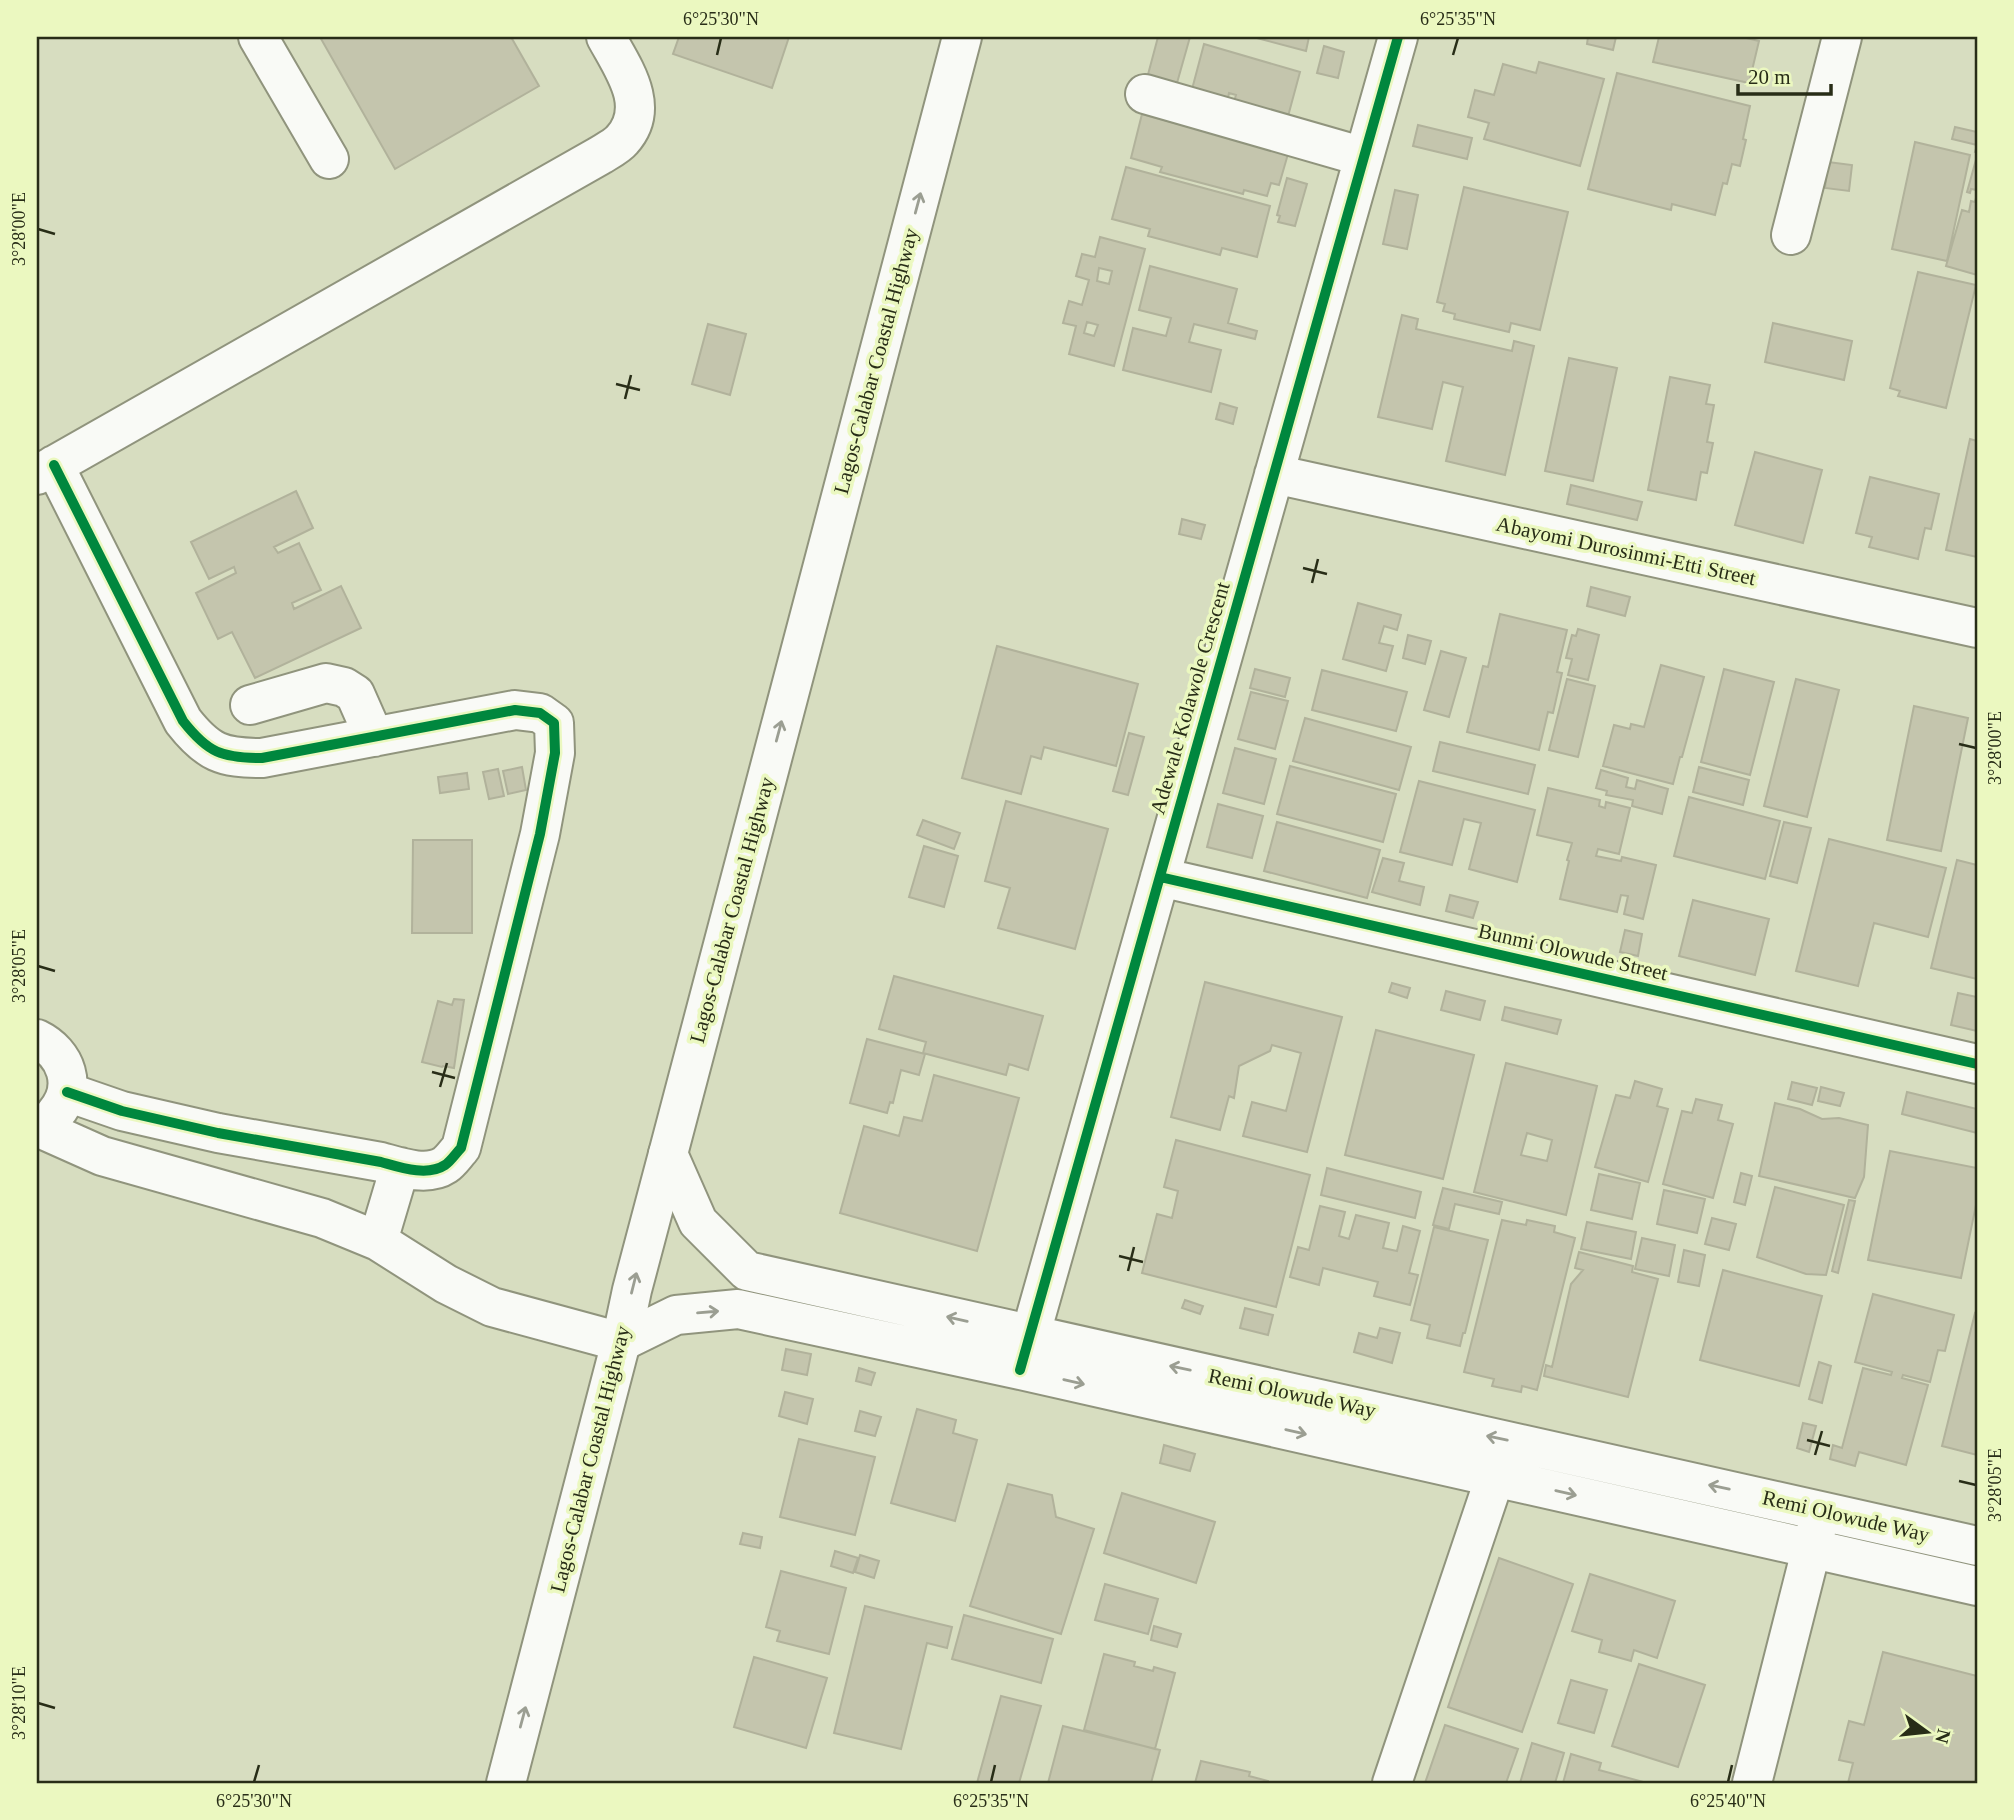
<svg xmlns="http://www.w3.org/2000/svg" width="2014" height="1820" font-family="'Times New Roman',serif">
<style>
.building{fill:#c4c5ad;stroke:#b1b29b;stroke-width:2;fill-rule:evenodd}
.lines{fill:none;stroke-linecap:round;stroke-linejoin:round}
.minor-casing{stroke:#90947d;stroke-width:42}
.major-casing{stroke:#90947d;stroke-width:42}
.highway-casing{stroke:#90947d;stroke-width:42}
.minor{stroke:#f9faf6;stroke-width:38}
.major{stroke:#f9faf6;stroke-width:38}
.highway{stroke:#f9faf6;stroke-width:38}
.cycleway-casing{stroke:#ebf8c0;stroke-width:15}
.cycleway{stroke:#00873e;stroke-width:10}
.oneway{stroke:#9b9e92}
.ticks{fill:none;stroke:#282d17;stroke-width:2.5}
.labels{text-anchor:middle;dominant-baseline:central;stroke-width:7;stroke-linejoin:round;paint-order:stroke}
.street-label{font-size:21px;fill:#282d17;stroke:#ebf8c0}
.neatline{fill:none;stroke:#282d17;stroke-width:2.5}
.ticks-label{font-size:18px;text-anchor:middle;fill:#282d17}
</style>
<rect width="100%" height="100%" fill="#d7ddc0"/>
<path class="building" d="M320,37H511L539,86L395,169Z
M679,37H789L772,88L673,54Z
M1158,37H1190L1175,90L1146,82Z
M1253,37H1309L1306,51Z
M1588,37H1616L1613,50L1587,44Z
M1659,37H1742L1759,41L1749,83L1653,62Z
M1204,44L1300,72L1287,120L1233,105L1236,95L1229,93L1227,103L1191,93Z
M1324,46L1344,52L1338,78L1317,73Z
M1539,62L1604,79L1580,166L1484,139L1489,123L1468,117L1475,90L1494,95L1503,64L1536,73Z
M1617,73L1750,106L1743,139L1746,140L1740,166L1732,164L1727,184L1723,183L1715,215L1672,204L1671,210L1588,189Z
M1142,114L1288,154L1279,185L1271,183L1267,196L1244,190L1243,194L1160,172L1162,167L1131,158Z
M1418,125L1472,138L1467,159L1413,146Z
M1955,127L1977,132V153L1975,152L1977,145L1952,139Z
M1915,142L1970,155L1947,261L1892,249Z
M1977,156V190L1971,189L1970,193L1967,192Z
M1828,162L1852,165L1849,191L1825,188Z
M1126,167L1270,206L1257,257L1222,248L1220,255L1148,236L1150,229L1112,219Z
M1287,178L1307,184L1295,226L1278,222L1280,216L1277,215Z
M1464,187L1568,212L1540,330L1511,323L1509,332L1454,319L1455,314L1443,311L1445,304L1437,302Z
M1395,190L1418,195L1407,249L1383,244Z
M1976,198H1977V275L1946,266L1962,210L1969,212L1971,201L1975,202Z
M1100,237L1145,249L1114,366L1069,354L1076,326L1063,323L1069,301L1082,305L1089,280L1076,276L1082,254L1095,257ZM1099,268L1112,271L1109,284L1097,281ZM1087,322L1098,325L1094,336L1084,333Z
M1150,266L1237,289L1228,323L1257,331L1255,339L1194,324L1189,342L1221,350L1211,392L1123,370L1133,328L1166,336L1171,318L1139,310Z
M1918,272L1976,285L1946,408L1898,396L1900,391L1890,388Z
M1402,315L1418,319L1416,329L1512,351L1514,341L1534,346L1505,475L1446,461L1463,387L1443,382L1432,429L1378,417Z
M1773,323L1852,341L1844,380L1765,362Z
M708,324L746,334L730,395L692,384Z
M1569,358L1617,368L1593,481L1545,471Z
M1670,377L1710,385L1706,404L1714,405L1707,442L1713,443L1707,473L1701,472L1696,500L1648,490Z
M1220,403L1237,408L1233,424L1216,419Z
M1970,439L1977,441V557L1946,550Z
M1755,452L1822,470L1803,543L1735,525Z
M1870,477L1939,494L1931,529L1925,528L1918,559L1869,547L1872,537L1856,533Z
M1571,485L1642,502L1637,520L1567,504Z
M296,491L313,528L274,547L278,553L299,543L321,590L292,603L294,609L341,586L361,628L255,678L232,632L218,639L196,593L236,573L234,567L209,579L191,542Z
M1182,519L1205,525L1201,539L1179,534Z
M1591,587L1630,597L1625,616L1587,606Z
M1358,603L1401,615L1397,630L1384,626L1379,643L1393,646L1386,671L1343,659Z
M1500,614L1567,630L1557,672L1562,673L1553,713L1548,712L1539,750L1467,732L1483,666L1488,667Z
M1578,629L1599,635L1588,680L1568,675L1572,659L1566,658L1572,635L1576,636Z
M1408,635L1431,641L1425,664L1403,658Z
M997,646L1138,684L1116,766L1044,747L1041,759L1031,756L1021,794L962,778Z
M1441,651L1466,658L1449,717L1424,710Z
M1661,665L1704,677L1682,757H1680L1673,784L1603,766L1614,725L1630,729L1631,724L1644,727Z
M1255,669L1290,678L1285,697L1250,688Z
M1724,669L1774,682L1750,775L1701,762Z
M1322,670L1407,692L1396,731L1312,710Z
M1567,679L1595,686L1578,757L1549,750Z
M1796,679L1839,690L1807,817L1764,806Z
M1251,692L1288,701L1275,749L1238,739Z
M1914,706L1968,718L1941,851L1887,840Z
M1305,718L1411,747L1399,790L1293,761Z
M1129,733L1144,737L1128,795L1113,791Z
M1440,742L1535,765L1528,794L1433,771Z
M1235,748L1276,759L1264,804L1223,793Z
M1290,766L1396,794L1383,842L1277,814Z
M522,767L526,790L508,794L503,771Z
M1699,767L1749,780L1743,805L1693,792Z
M498,769L504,796L489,799L483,772Z
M1601,770L1628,778L1626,787L1635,789L1637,780L1668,789L1662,814L1632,806L1633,800L1606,795L1607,791L1596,788Z
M467,773L469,789L440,793L438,777Z
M1419,781L1535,810L1517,882L1469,869L1481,823L1464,819L1452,865L1400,852Z
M1548,788L1600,800L1599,806L1605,808L1606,802L1630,808L1619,854L1598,849L1596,856L1621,861L1622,857L1656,865L1643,919L1624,914L1628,896L1621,895L1617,912L1560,899L1569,861L1567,860L1572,843L1537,835Z
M1689,797L1780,821L1765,879L1674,856Z
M1006,801L1108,829L1075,949L998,928L1010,888L985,881Z
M1218,804L1263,816L1252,858L1207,847Z
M923,820L960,833L954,849L917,835Z
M1277,822L1380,850L1367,898L1264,871Z
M1784,822L1811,828L1797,883L1770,876Z
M1829,839L1946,868L1928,937L1874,923L1858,986L1796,971Z
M413,840H472V933H412Z
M924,846L958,856L944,907L909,897Z
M1383,858L1404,863L1399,881L1424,887L1420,905L1372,892Z
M1957,860L1977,865V979L1931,968Z
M1450,895L1478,902L1473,918L1446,911Z
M1693,900L1769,919L1755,975L1679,956Z
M1625,930L1642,934L1638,956L1620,952Z
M894,976L1043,1016L1028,1070L1009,1064L1006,1075L923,1053L926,1042L879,1029Z
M1205,982L1342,1017L1307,1152L1243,1136L1252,1102L1286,1111L1301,1053L1272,1045L1270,1051L1239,1066L1234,1098L1229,1096L1220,1130L1171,1117Z
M1392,983L1410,988L1407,998L1389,992Z
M1446,991L1485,1001L1480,1020L1441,1010Z
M1958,993L1977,997V1031L1951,1025Z
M454,999L464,1000L454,1068L443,1066L442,1067L422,1062L438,1001L452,1005Z
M1505,1007L1561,1020L1557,1034L1502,1020Z
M1376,1030L1474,1055L1443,1179L1345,1155Z
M867,1039L925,1054L919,1075L901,1070L893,1103L890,1102L887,1113L850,1103Z
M1506,1063L1597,1086L1566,1215L1474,1192ZM1527,1133L1552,1140L1547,1161L1521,1155Z
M934,1075L1019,1098L977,1251L840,1213L864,1126L899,1136L904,1117L922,1121Z
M1635,1081L1662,1089L1657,1106L1668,1109L1648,1182L1595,1167L1616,1095L1630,1098Z
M1792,1082L1817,1088L1812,1105L1788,1099Z
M1821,1087L1844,1093L1840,1106L1818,1101Z
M1907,1092L1977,1109V1133L1902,1114Z
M1696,1099L1722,1105L1718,1120L1733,1124L1713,1198L1663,1184L1682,1111L1692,1113Z
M1775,1103L1800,1109L1822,1119L1839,1118L1868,1125L1864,1177L1855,1198L1759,1176Z
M1176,1140L1310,1175L1276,1307L1142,1273L1157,1214L1172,1218L1178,1191L1164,1187Z
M1890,1151L1977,1168V1200L1961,1278L1868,1260Z
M1327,1168L1421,1192L1415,1218L1321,1195Z
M1741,1173L1752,1176L1745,1205L1734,1202Z
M1599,1174L1640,1183L1632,1219L1591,1210Z
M1775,1187L1844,1205L1826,1275L1806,1274L1757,1257Z
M1443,1188L1502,1202L1499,1214L1455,1204L1449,1229L1433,1225Z
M1664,1190L1705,1199L1697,1233L1657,1224Z
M1849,1200L1855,1201L1838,1273L1832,1271Z
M1320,1206L1345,1212L1339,1236L1349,1239L1356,1215L1389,1223L1383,1248L1397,1251L1403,1226L1420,1231L1409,1273L1418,1275L1410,1305L1374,1296L1378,1282L1323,1268L1319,1285L1290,1277L1298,1247L1309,1250Z
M1712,1218L1736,1224L1729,1250L1705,1244Z
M1502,1220L1526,1225L1527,1220L1555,1226L1554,1232L1575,1238L1537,1390L1522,1386L1521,1392L1492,1386L1494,1379L1464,1372Z
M1587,1222L1636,1232L1631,1259L1581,1249Z
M1434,1227L1488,1240L1465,1333H1463L1460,1346L1427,1338L1430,1325L1411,1320Z
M1642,1238L1675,1245L1669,1276L1635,1269Z
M1684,1250L1705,1255L1699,1286L1678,1282Z
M1579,1252L1633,1266L1632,1272L1658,1279L1628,1397L1544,1376L1546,1365L1552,1367L1571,1284L1583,1270L1575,1268Z
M1723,1270L1822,1296L1799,1386L1700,1360Z
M1873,1294L1954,1315L1945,1351L1938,1350L1930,1382L1903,1375L1902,1378L1928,1385L1906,1465L1859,1452L1855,1466L1830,1459L1833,1445L1842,1448L1863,1368L1891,1375L1892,1372L1855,1362Z
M1185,1300L1203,1306L1200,1314L1182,1308Z
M1245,1308L1273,1315L1268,1335L1240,1328Z
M1975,1313L1977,1314V1455L1942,1446Z
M1380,1328L1400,1333L1392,1363L1354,1352L1359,1333L1377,1338Z
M786,1349L811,1354L807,1375L782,1370Z
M1819,1362L1831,1366L1822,1403L1809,1399Z
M859,1368L875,1373L871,1385L856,1381Z
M785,1392L813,1399L807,1424L779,1416Z
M917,1409L956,1420L953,1433L977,1440L955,1521L891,1503Z
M860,1411L881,1417L875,1436L855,1431Z
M1803,1423L1816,1426L1809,1452L1797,1448Z
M799,1439L875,1457L855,1535L780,1517Z
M1164,1445L1195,1454L1190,1471L1160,1463Z
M1008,1484L1052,1495L1056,1517L1094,1529L1061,1634L970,1606Z
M1122,1493L1215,1522L1196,1583L1104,1553Z
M743,1533L762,1537L760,1548L740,1544Z
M835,1551L858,1558L853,1573L831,1566Z
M860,1555L879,1561L874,1578L855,1572Z
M1499,1558L1573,1584L1522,1732L1448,1707Z
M781,1571L846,1588L829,1654L777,1641L780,1631L766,1627Z
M1590,1574L1675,1601L1657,1658L1634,1650L1631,1661L1599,1652L1602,1640L1572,1631Z
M1105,1584L1158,1599L1148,1634L1095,1620Z
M865,1606L952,1627L947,1648L927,1643L901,1749L834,1733Z
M964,1615L1053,1639L1041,1683L952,1659Z
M1154,1626L1181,1634L1177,1647L1151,1640Z
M1883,1652L1977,1676V1773L1975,1783H1848L1853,1763L1839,1760L1849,1721L1864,1725Z
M1104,1654L1135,1662L1134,1666L1153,1671L1154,1667L1175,1673L1155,1749L1084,1730Z
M754,1657L827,1678L806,1748L734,1727Z
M1639,1664L1705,1685L1678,1767L1612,1746Z
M1571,1680L1607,1690L1594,1733L1558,1723Z
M1001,1696L1041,1706L1019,1783H977Z
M1445,1725L1518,1749L1506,1783H1425Z
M1063,1726L1160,1750L1151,1783H1048Z
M1532,1743L1564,1753L1555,1783H1520Z
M1571,1754L1601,1763L1599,1770L1647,1783H1563Z
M1201,1761L1250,1772L1249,1776L1268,1781V1783H1195Z"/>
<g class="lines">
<g class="minor-casing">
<path id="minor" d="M258,37L329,159
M1145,94L1364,157
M1791,235L1842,37
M54,465L183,721C208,753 222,758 262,758L515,710L540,713L554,723L555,753L540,834L461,1148C456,1153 451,1161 445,1165C427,1177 399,1167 381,1162L218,1133L122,1111L67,1092
M1274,474L1977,628
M37,475L599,156C607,151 617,146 622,140C652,107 623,68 606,37
M250,705L326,683L344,687L355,694L374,737
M1160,877L1977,1064
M37,1039C66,1053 79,1087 55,1114
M37,1127L102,1156L322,1218L378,1241L446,1284L492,1307L621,1342
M378,1241L400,1167
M1022,1365L1398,37
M1392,1783L1495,1477
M1752,1783L1820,1515"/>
</g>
<g class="major-casing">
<path id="major" d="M668,1154L698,1222L747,1271L1977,1546
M621,1342L676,1315L738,1309L1020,1370L1977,1586"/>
</g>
<g class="highway-casing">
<path id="highway" d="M506,1783L621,1342L632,1290L668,1154L962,37"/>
</g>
<use href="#minor" class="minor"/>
<use href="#major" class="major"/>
<use href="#highway" class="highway"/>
<g class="cycleway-casing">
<path id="cycleway" d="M54,465L183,721C208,753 222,758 262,758L515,710L540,713L554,723L555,753L540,834L461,1148C456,1153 451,1161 445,1165C427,1177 399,1167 381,1162L218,1133L122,1111L67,1092
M1160,877L1977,1064
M1020,1370L1398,37"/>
</g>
<use href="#cycleway" class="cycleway"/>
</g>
<defs><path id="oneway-shaft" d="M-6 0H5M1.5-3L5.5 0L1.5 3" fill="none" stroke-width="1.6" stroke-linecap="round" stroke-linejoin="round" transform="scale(1.75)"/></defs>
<g class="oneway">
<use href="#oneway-shaft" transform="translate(918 203) rotate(-75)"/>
<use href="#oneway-shaft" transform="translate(779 731) rotate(-75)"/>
<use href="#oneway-shaft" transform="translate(634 1283) rotate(-76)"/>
<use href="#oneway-shaft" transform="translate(708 1312) rotate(-5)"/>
<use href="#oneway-shaft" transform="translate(957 1319) rotate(-167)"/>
<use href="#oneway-shaft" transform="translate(1180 1368) rotate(-168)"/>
<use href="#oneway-shaft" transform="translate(1074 1382) rotate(13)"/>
<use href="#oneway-shaft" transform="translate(1296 1432) rotate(13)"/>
<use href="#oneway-shaft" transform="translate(1497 1438) rotate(-168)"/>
<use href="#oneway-shaft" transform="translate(1719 1487) rotate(-168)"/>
<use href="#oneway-shaft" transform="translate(1566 1493) rotate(13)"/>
<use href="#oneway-shaft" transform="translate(523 1717) rotate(-75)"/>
</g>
<path class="ticks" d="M717,55L721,38M1453,55L1458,38M38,229L55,234M616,384L640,390M625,399L631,375M1303,568L1327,574M1312,583L1318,559M1959,744L1976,748M38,966L55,971M432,1072L455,1078M440,1087L447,1063M1119,1256L1143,1262M1128,1271L1134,1247M1807,1440L1830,1446M1815,1455L1822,1431M1959,1481L1976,1485M38,1703L55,1708M254,1782L259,1765M991,1782L995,1765M1728,1782L1732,1765"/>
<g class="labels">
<g class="street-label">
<text transform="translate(876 361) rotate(-75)">Lagos-Calabar Coastal Highway</text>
<text transform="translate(1626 551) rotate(12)">Abayomi Durosinmi-Etti Street</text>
<text transform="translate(1190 698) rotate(-74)">Adewale Kolawole Crescent</text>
<text transform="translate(732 910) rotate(-75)">Lagos-Calabar Coastal Highway</text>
<text transform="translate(1573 952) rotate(13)">Bunmi Olowude Street</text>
<text transform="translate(1292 1393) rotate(12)">Remi Olowude Way</text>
<text transform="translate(590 1459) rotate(-76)">Lagos-Calabar Coastal Highway</text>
<text transform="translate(1846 1516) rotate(13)">Remi Olowude Way</text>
</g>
</g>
<rect width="2014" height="1820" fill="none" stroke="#ebf8c0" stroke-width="77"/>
<g transform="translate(1927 1732) rotate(105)" stroke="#ebf8c0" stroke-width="5" paint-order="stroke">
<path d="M0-5L12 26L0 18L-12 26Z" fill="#282d17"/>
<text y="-10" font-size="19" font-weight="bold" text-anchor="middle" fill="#282d17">N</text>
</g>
<path d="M1738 84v10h93v-10" fill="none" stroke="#282d17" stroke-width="3.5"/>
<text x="1748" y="84" font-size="21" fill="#282d17" stroke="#ebf8c0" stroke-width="5" paint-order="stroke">20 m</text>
<rect x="38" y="38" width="1938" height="1744" class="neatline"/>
<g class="ticks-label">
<text x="721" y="25">6°25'30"N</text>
<text x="1458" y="25">6°25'35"N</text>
<text transform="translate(19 229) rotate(-90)" y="6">3°28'00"E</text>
<text transform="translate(1995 748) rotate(-90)" y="6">3°28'00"E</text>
<text transform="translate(19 966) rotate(-90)" y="6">3°28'05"E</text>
<text transform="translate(1995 1485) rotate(-90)" y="6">3°28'05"E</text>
<text transform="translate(19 1703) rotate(-90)" y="6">3°28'10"E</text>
<text x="254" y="1807">6°25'30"N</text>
<text x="991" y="1807">6°25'35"N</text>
<text x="1728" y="1807">6°25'40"N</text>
</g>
</svg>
